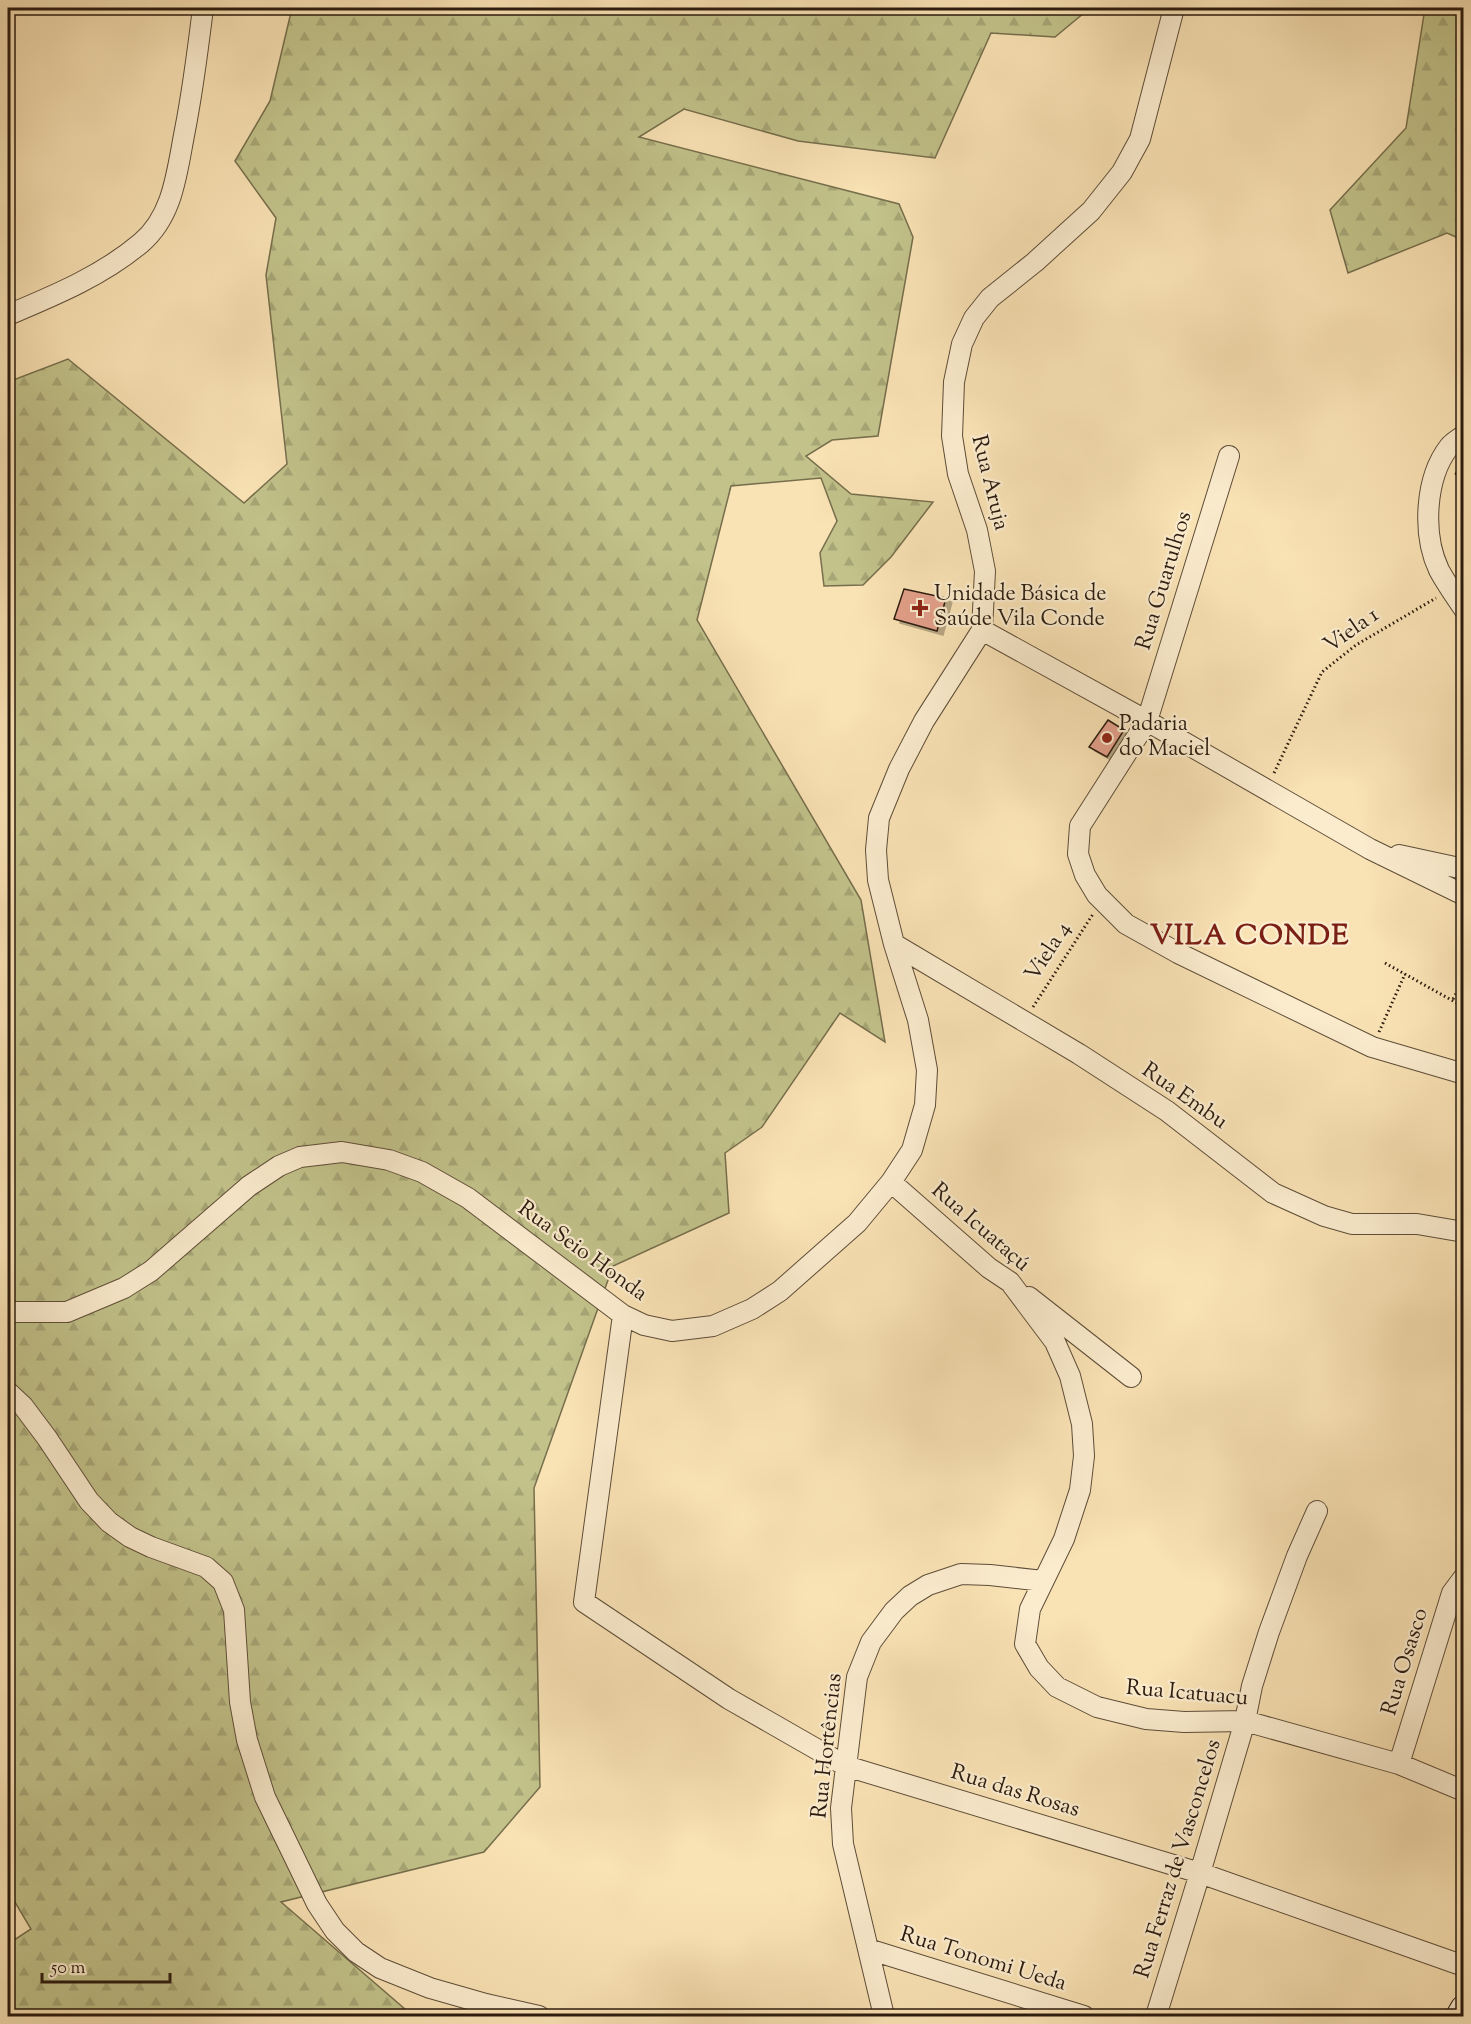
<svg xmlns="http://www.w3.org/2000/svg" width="1471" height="2024" font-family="'Sorts Mill Goudy',serif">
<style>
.forest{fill:url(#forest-firs);stroke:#766e4c;stroke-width:1.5}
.building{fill:#e4a08b;stroke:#2b1b0f;stroke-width:1.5;filter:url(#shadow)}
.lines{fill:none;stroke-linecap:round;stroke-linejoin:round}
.street-casing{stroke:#5e4d38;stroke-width:22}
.secondary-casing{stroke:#2b1b0f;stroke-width:29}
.path{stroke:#2b1b0f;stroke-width:3;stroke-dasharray:1.5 3;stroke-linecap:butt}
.street{stroke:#fbecce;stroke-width:20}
.secondary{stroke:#fbecce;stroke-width:27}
.poi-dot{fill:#8f2418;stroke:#fbecce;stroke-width:2}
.labels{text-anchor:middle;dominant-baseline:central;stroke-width:4.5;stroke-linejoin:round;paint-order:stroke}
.street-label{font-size:22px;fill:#2b1b0f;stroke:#fbecce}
.poi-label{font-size:22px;fill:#2b1b0f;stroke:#fbecce;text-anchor:start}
.district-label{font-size:28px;font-weight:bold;letter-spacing:1.5px;fill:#7a1f14;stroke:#fbecce}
</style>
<defs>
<pattern id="forest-firs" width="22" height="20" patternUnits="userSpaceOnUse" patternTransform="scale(1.5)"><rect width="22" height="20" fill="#c2c28a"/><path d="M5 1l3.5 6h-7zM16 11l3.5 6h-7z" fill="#a7a676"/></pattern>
<filter id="shadow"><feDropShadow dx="6" dy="4" stdDeviation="0" flood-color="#0004"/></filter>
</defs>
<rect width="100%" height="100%" fill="#f9e2b4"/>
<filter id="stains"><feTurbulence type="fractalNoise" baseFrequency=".00333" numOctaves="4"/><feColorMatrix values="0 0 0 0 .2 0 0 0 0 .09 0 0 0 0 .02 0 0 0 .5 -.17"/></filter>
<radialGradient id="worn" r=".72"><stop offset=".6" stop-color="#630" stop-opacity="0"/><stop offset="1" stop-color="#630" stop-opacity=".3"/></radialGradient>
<path class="forest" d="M292,8H1090L1055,37L991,33L935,158L798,141L684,109L639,137L899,204L913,237L878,436L832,440L806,456L851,494L933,502L891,557L863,585L824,586L820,553L837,521L821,478L731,486L697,620L861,900L885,1042L840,1013L762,1127L725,1153L729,1213L613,1266L534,1488L540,1787L484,1852L281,1902L413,2016H18L8,2004V1944L31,1929L12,1897L8,1895V382L68,359L244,503L287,464L266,275L276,218L235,161L270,101Z
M1425,8H1463V240L1447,233L1348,273L1330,210L1406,128Z"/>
<path class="building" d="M904,589L946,598L937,631L894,619Z
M1108,720L1124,730L1107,757L1089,747Z"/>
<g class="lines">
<g class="street-casing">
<path id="street" d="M8,315C53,296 102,276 141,243C174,215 177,170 185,130C193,89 198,49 203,8
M1464,435C1459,439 1453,442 1449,447C1425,478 1422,534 1439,570C1446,583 1455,596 1464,609
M1229,456L1147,721L1080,826L1078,854L1085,875L1097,895L1126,924L1178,953L1372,1047L1464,1074
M982,630L1147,721L1370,849L1464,895
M1399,855L1464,869
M894,944L1079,1054L1167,1111L1273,1193L1324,1216L1352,1224H1417L1464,1232
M891,1182L989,1268L1010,1282L1055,1342L1070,1376L1082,1424L1084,1456L1080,1490L1064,1539L1030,1609L1025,1644L1039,1668L1057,1687L1097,1707L1146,1719L1184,1722L1245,1721L1399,1764L1464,1791
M1029,1297L1131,1377
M8,1312H67L124,1288L151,1271L249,1186L279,1166L300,1157L342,1152L389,1160L422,1172L468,1198L623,1315L644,1325L672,1331L713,1326L752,1309L780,1291L857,1223L891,1182L912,1150L925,1105L927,1070L918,1020L894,944L878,880L876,850L879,818L899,769L924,721L982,630L985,571L977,530L958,474L952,436L954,382L962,344L974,318L990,298L1035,262L1091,211L1122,172L1140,139L1174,8
M623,1315L584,1602L729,1699L846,1766L1200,1873L1464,1966
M8,1392L23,1406L47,1438L89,1501L109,1522L130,1537L151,1547L206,1567L223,1582L234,1610L240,1702L247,1740L265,1797L317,1904L335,1931L356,1952L380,1968L430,1988L486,2004L539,2016
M1399,1764L1452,1593L1464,1577
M868,1949L1084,2016
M884,2016L843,1844L841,1808L857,1677L871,1642L894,1611L910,1596L928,1585L961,1574L990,1575L1043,1581
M1156,2016L1200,1873L1245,1721L1252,1686L1269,1632L1297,1556L1317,1511"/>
</g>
<g class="secondary-casing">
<path id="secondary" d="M1460,2016L1464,2009"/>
</g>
<path class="path" d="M1455,473L1464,477
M1274,773L1322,672L1356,645L1436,598
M1385,963L1464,1007
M1453,999L1464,980
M1033,1007L1093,914
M1379,1032L1405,974"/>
<use href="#street" class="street"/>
<use href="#secondary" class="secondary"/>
</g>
<g class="poi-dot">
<path d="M917 599h6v6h6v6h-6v6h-6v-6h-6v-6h6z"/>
<circle cx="1107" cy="738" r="6"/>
</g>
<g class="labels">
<g class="street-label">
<text transform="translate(989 483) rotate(76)">Rua Aruja</text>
<text transform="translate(1165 581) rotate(-73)">Rua Guarulhos</text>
<text transform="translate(1352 631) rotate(-35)">Viela 1</text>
<text transform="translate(1049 952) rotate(-57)">Viela 4</text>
<text transform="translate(1184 1097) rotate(35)">Rua Embu</text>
<text transform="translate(980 1228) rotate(41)">Rua Icuataçú</text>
<text transform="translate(582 1252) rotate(36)">Rua Seio Honda</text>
<text transform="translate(1406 1662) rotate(-73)">Rua Osasco</text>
<text transform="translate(1187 1694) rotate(5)">Rua Icatuacu</text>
<text transform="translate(828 1746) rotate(-84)">Rua Hortências</text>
<text transform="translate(1015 1792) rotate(17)">Rua das Rosas</text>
<text transform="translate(1179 1859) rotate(-73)">Rua Ferraz de Vasconcelos</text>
<text transform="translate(983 1960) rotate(17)">Rua Tonomi Ueda</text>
</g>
<g class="poi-label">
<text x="934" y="595">Unidade Básica de<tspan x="934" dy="25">Saúde Vila Conde</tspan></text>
<text x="1119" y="725">Padaria<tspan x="1119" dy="25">do Maciel</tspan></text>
</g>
<g class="district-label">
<text x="1250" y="937">VILA CONDE</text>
</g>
</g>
<rect width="1471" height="2024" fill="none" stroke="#f9e2b4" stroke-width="30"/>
<rect x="9" y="9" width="1453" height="2006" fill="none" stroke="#2b1b0f" stroke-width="3"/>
<rect x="15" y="15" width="1441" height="1994" fill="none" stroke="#2b1b0f" stroke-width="1.5"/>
<path d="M42 1973v9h128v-9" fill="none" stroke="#2b1b0f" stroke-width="3"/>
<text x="51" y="1973" font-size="18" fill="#2b1b0f" stroke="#fbecce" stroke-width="4.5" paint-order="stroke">50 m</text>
<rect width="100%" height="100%" filter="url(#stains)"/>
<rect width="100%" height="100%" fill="url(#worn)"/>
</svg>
